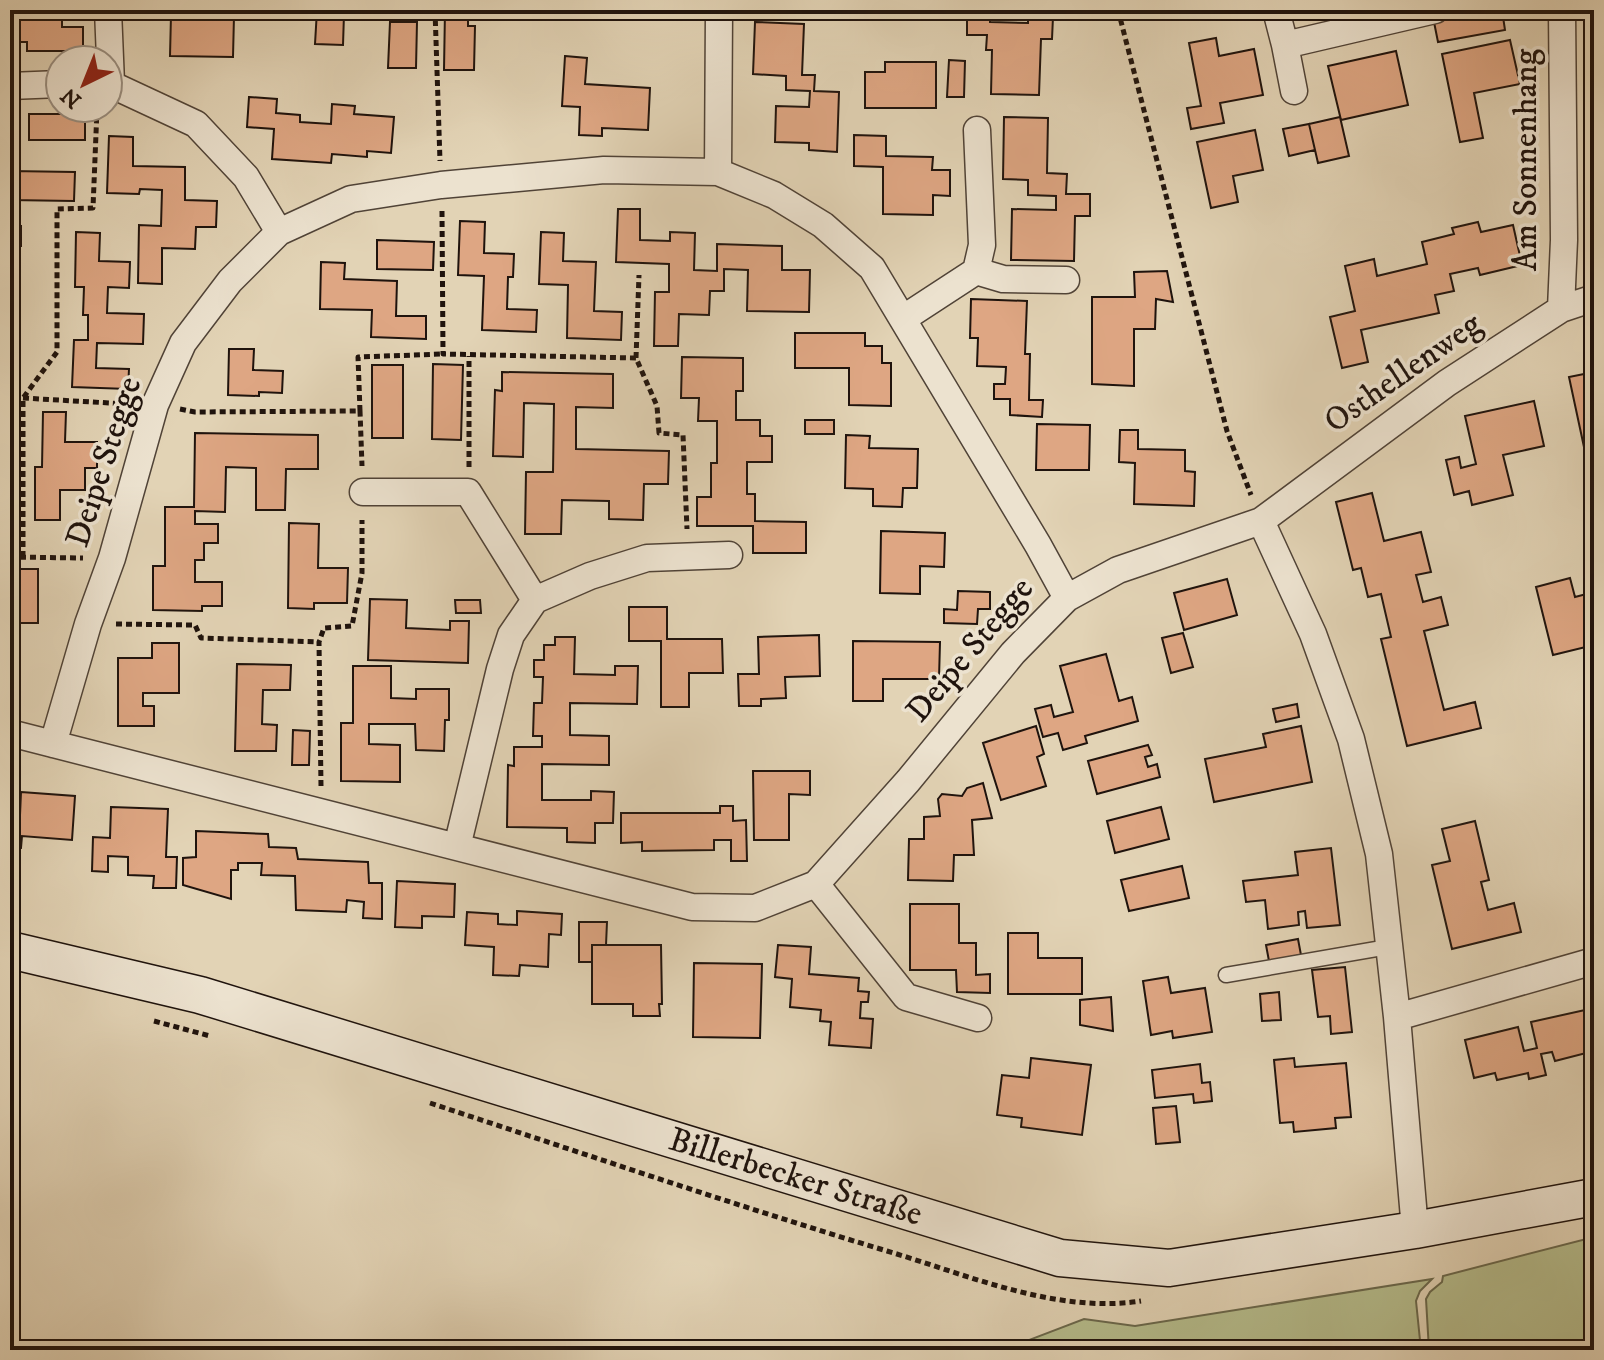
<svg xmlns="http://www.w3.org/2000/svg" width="1604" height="1360" font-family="'IM FELL DW Pica',serif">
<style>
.green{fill:#b5bc8c;stroke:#6a684c;stroke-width:2}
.building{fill:#dea683;stroke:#1f130d;stroke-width:2}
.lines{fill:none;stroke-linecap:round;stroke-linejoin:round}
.lane-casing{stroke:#504337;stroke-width:17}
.street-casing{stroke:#504337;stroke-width:29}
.secondary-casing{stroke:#1f130d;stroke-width:39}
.path{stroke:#1f130d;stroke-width:5;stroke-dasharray:6 4;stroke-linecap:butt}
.lane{stroke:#ece2cf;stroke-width:14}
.street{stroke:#ece2cf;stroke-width:26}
.secondary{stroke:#ece2cf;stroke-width:36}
.labels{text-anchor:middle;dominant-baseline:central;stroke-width:7;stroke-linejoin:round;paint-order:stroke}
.street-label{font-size:34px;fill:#1f130d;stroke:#ece2cf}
</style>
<rect width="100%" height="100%" fill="#e2d3b5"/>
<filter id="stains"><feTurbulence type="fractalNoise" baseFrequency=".0025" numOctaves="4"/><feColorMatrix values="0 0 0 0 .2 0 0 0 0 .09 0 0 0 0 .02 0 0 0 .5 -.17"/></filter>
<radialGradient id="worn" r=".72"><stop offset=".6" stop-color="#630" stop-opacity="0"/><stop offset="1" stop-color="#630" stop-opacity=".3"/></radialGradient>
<path class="green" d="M1594,1237V1334L1577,1350H1429L1426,1299L1430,1292L1442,1282L1443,1276Z
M1432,1279L1420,1291L1416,1301L1421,1350H1003L1084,1319L1135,1326Z"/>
<path class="building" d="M10,10H78H62V27H83V51H27V42H10Z
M317,10H369V15L344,14L343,45L315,44Z
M445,10H468V26H475L474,70H444Z
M967,10H990V22L1028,23V16L1053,17L1052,39H1041L1039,95L991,94L992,50H986L987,35H967Z
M1469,10H1502L1505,30L1438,42L1433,17Z
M171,15L234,16L233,57L170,56Z
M390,22H417L416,68H388Z
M755,22L804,24L802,75H815L814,91L839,92L837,152L809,150V143L775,142L776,106L809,107L810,91L786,90V76L753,74Z
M1216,38L1219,56L1254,49L1263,95L1220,103L1224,123L1191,129L1187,108L1201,106L1189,43Z
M1510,40L1520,84L1474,93L1483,138L1460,142L1442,54Z
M1396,51L1408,105L1341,120L1328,66Z
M565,56L587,58L585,84L650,88L648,130L602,128V136L579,135L580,107L562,106Z
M949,60L965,61L964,97H947Z
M885,62H936V108H865V72H885Z
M249,97L277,99L276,113L300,115V122L331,124L332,104L355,106L354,114L394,117L391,153L367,151V157L332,154L331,163L272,159L274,129L247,127Z
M29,114H85V140H29Z
M1004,117L1048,118L1047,173L1067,174L1066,194H1090V216H1075L1074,261L1011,260L1012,209L1056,210V196L1028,195V180L1003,179Z
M1340,117L1349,156L1318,163L1309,124Z
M1309,124L1315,150L1289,156L1283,129Z
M1255,130L1263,170L1233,176L1238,202L1211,208L1197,142Z
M854,135L886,136V156L933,157L932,170H950V196L933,195V215L883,214V167L854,166Z
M109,136L133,137V166L185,167V200L217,201L216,227H196L195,249L162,248V284L138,283L139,225L161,226L162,190L140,189L139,194L107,193Z
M10,171L75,172L74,201L10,200Z
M618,209H640V240L670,241V232L695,233L694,270L717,271V244L782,246V270H810L809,312L747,311L748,270L724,269V291H710L709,315L679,314L678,346H654L655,292H669V264L616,262Z
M460,221L485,222L484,253L514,254L513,277H508L507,309L537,310L536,332L482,330L484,276L458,275Z
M1478,222L1481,232L1513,225L1522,265L1480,275L1478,268L1450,274L1454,291L1435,295L1439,313L1361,330L1368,362L1342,368L1330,317L1355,311L1345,266L1374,259L1377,276L1427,264L1422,242L1454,234L1452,228Z
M10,225L21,226V246H15V279H10Z
M76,232L100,233L99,261L130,262L129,288L108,287L107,313L144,314L143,344L97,343L96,368L129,369L128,389L72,387L74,340H88V315H83L84,287H75Z
M541,232L564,233L563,261L596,262L594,311L622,312L621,340L567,338L568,285L539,284Z
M377,240L434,242L433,270L377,269Z
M321,262L345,263L344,279L397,281L396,316H426V339L371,337L372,310L320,309Z
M1167,271L1173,302L1156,299L1155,329H1134V386L1092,384V297H1135L1134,272Z
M971,299L1027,301L1025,354H1030L1029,400H1043L1042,417L1010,415V399H994V384H1005L1006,367L977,366L978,338H970Z
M795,333H865V346H882V363H891V406L849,405V368H795Z
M229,349H254L253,370L283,371L282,393L259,392V396L228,395Z
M682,357L743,358V391H736V420H760V436H772V462H747V494H755V521L806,522V553H753V526H697V497H711V463H717V421H698L699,398H681Z
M433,364L463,365L461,440L432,439Z
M372,365H403V438H372Z
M502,372L613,374V408L576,407V449L669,451L668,484H644L643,520L609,519V501L562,500L561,534H525L526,472H553L554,404L524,403L523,457L493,456L495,390L502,391Z
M1594,372V445L1584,447L1569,377Z
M1534,401L1544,446L1503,455L1513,495L1472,505L1469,491L1454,495L1446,460L1459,457L1461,468L1476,464L1465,416Z
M43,412H66L65,442H97V468H85V490H60V520H35V467H42Z
M805,420H834V434H805Z
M1037,424L1090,425L1089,470H1036Z
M1120,430H1138V449L1185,450V471L1195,472L1194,506L1134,504L1135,463L1119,462Z
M195,433L318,435V469H286L285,510H256V468L226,467L225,512L195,511V524H218V543H204V560H195V582H222V606H202V611L153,610V566H165V507H194Z
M846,435L870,436L869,448L918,449L917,488H903L902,507L873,506V489L845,488Z
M1372,493L1384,541L1421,532L1431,572L1416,575L1423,602L1441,597L1448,625L1424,631L1444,710L1475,702L1481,728L1407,746L1381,639L1391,637L1381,594L1368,597L1361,568L1353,570L1336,502Z
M289,523L319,524L318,568H348L347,603H314V609L288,608Z
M881,531L945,533L944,567L920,566V594L880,593Z
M10,569H38V623H10Z
M1570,578L1575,597L1594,592V645L1553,655L1536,587Z
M1227,579L1237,615L1184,630L1174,593Z
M958,591L990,592V609H978L977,624L944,623V609L957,610Z
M370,599L407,600L406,628L450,630V621H469L468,663L368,660Z
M455,600H480L481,613H456Z
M629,607H667V639H722L723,673H689V707H661V641H629Z
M1183,633L1193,667L1171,673L1162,638Z
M819,635L820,676L785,677L786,698L761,699V706H739L738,674H759L758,637Z
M555,637H575L574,674L615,675V666H638L637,704L570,703V735L609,736V765L542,764V800H591V791L614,792L613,823H595V843L567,842V828L507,827L508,765L514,766V747H542V736H533L534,703H542L543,677H534V660H544V645H555Z
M853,641L940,642L939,679H883V701H853Z
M152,643H179V693H143V706H154V726H118V658H152Z
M1106,654L1119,701L1132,697L1138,721L1085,736L1087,743L1063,750L1058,733L1043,737L1035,709L1051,705L1054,717L1073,712L1060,666Z
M237,664L291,665L290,690H263L262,724L277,725L276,751H235Z
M353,666H391V698L416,699V689H449V720H445L444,751L416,750L415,724H369V744L400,745V782L341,781V723H353Z
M1297,704L1299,717L1276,722L1273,709Z
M1036,726L1044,754L1037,757L1046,786L1001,800L983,743Z
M1301,726L1312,782L1214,802L1205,759L1266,747L1263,734Z
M293,730L310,731L309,765H292Z
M1148,745L1152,755L1145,757L1148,767L1157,764L1160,777L1097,794L1088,761Z
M753,771H810V795L789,794V840H754Z
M983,783L992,818L972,820L974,855H954L953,881L908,880L909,839H924V817L940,816L938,799L942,794L962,796L967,788Z
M21,792L75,796L72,840L22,836L21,848L10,847V814L20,815Z
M720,806H733V821L746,820L747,861H731V840H714V850L642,851V842L621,843V813H720Z
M111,807L168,809L166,857H177L176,888H153L154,876L128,875V857L108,856V872L92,871L93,837L110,838Z
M1161,807L1169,839L1115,853L1107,821Z
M1475,821L1489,880L1481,882L1488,910L1514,903L1521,932L1452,949L1432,865L1450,861L1442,829Z
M196,831L268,834L269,847L296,848L298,859L368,862L369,883H382V919L363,918L364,902L347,900L346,912L296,910L295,876L261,875L262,863H238V870H231V899L183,885V858L196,857Z
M1331,848L1340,925L1307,928L1305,911L1298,912L1299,925L1268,929L1265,900L1246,902L1243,881L1298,875L1295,852Z
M1182,866L1189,898L1129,911L1121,880Z
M397,881L455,884L454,917L422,916V928L395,927Z
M910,904H959V943H976V975L990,974V993L957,992L956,970H910Z
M517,911L562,914L561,935L549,934L548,967L520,965L519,976L493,975L494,947L465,945L467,912L498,914V924L517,925Z
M579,922H607L606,945H592V962H579Z
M1008,933H1038V958H1082V994H1008Z
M1298,939L1301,955L1269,961L1266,945Z
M592,945H661L662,1004H659L660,1016H633V1004H592Z
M778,945L811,947L809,974L859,978L858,991L869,992L868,1002H861L860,1018L873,1019L871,1048L829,1045L831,1022L820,1021L821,1010L790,1007L792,979L775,977Z
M694,963L762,964L760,1038L693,1037Z
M1345,967L1352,1032L1331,1034L1330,1016L1318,1017L1312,970Z
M1168,977L1171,993L1205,988L1212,1032L1173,1038L1172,1031L1151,1035L1143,981Z
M1279,992L1281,1020L1262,1021L1260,994Z
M1111,997L1113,1031L1080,1025V1000Z
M1594,1008V1051L1555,1061L1552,1052L1541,1054L1546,1075L1529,1079L1528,1073L1497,1080L1495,1073L1474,1078L1465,1040L1518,1027L1524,1051L1537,1048L1531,1022Z
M1031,1058L1091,1065L1082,1135L1021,1127L1022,1118L997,1115L1002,1075L1029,1078Z
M1294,1058L1295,1067L1346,1063L1351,1117L1335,1118L1336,1128L1294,1132L1293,1122L1280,1123L1274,1060Z
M1200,1064L1202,1083L1210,1082L1212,1101L1194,1103L1193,1094L1155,1098L1152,1070Z
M1176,1106L1180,1142L1156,1144L1153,1108Z"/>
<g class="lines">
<g class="lane-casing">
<path id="lane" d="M1226,975L1388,947"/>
</g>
<g class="street-casing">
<path id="street" d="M108,10L111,83
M1276,10L1285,45
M108,83L196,124L246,177L279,232
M10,86L60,84
M1294,91L1285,45L1435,10
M718,172L719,10
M976,271L982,245L977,130
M1561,309L1564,240L1562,10
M904,318L976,271L1003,279L1066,280
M363,492H468L535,600
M1261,521L1313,634L1351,739L1379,854L1397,1017L1415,1230
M1067,598L1118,570L1261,521L1447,383L1561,309L1594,298
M10,733L692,907L755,908L816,884L908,781L1013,653L1067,598L1038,545L872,268L823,225L774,195L718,172L604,170L441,185L351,199L279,232L230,281L183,343L155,405L112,558L88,624L53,744
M457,847L500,669L511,635L535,600L590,576L647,558L729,555
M816,884L906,997L978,1018
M1397,1017L1594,961"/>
</g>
<g class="secondary-casing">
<g id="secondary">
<path id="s1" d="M10,950L200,995L1060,1258L1169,1268L1415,1230L1594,1197"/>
</g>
</g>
<path class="path" d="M435,10L440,161
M1118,10L1227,431L1251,495
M442,211L443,354L636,358L657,406L659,433L683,435L687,529
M636,358L639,275
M23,398L127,404
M180,409L195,412L360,411L362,466
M360,411L358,357L443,354
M469,467V356
M10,557L83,558
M23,557V398L57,352V209L93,208L97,109
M116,624L195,625L201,638L319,642
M321,786L319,642L324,628L352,626L362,573V520
M154,1021L210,1036
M430,1103C582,1153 734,1205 887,1251C968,1275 1056,1314 1141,1301"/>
<use href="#lane" class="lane"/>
<use href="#street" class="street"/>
<use href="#secondary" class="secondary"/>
</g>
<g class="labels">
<g class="street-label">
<text transform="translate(1526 160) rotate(-90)">Am Sonnenhang</text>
<text transform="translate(1403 373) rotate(-35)">Osthellenweg</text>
<text transform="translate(104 462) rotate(-72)">Deipe Stegge</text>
<text transform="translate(970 650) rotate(-50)">Deipe Stegge</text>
<text stroke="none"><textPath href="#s1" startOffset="818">Billerbecker Straße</textPath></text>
</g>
</g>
<rect width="1604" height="1360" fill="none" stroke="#e2d3b5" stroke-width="40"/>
<rect x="12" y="12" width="1580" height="1336" fill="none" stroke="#1f130d" stroke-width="4"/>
<rect x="20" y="20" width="1564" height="1320" fill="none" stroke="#1f130d" stroke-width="2"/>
<g transform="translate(84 84) rotate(223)"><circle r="38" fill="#ece2cf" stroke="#9a8f81" stroke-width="2"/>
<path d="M0-6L14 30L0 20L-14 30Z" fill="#8f2418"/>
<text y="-12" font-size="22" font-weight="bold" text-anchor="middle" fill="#1f130d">N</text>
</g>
<rect width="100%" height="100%" filter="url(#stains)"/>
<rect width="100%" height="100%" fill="url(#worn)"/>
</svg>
